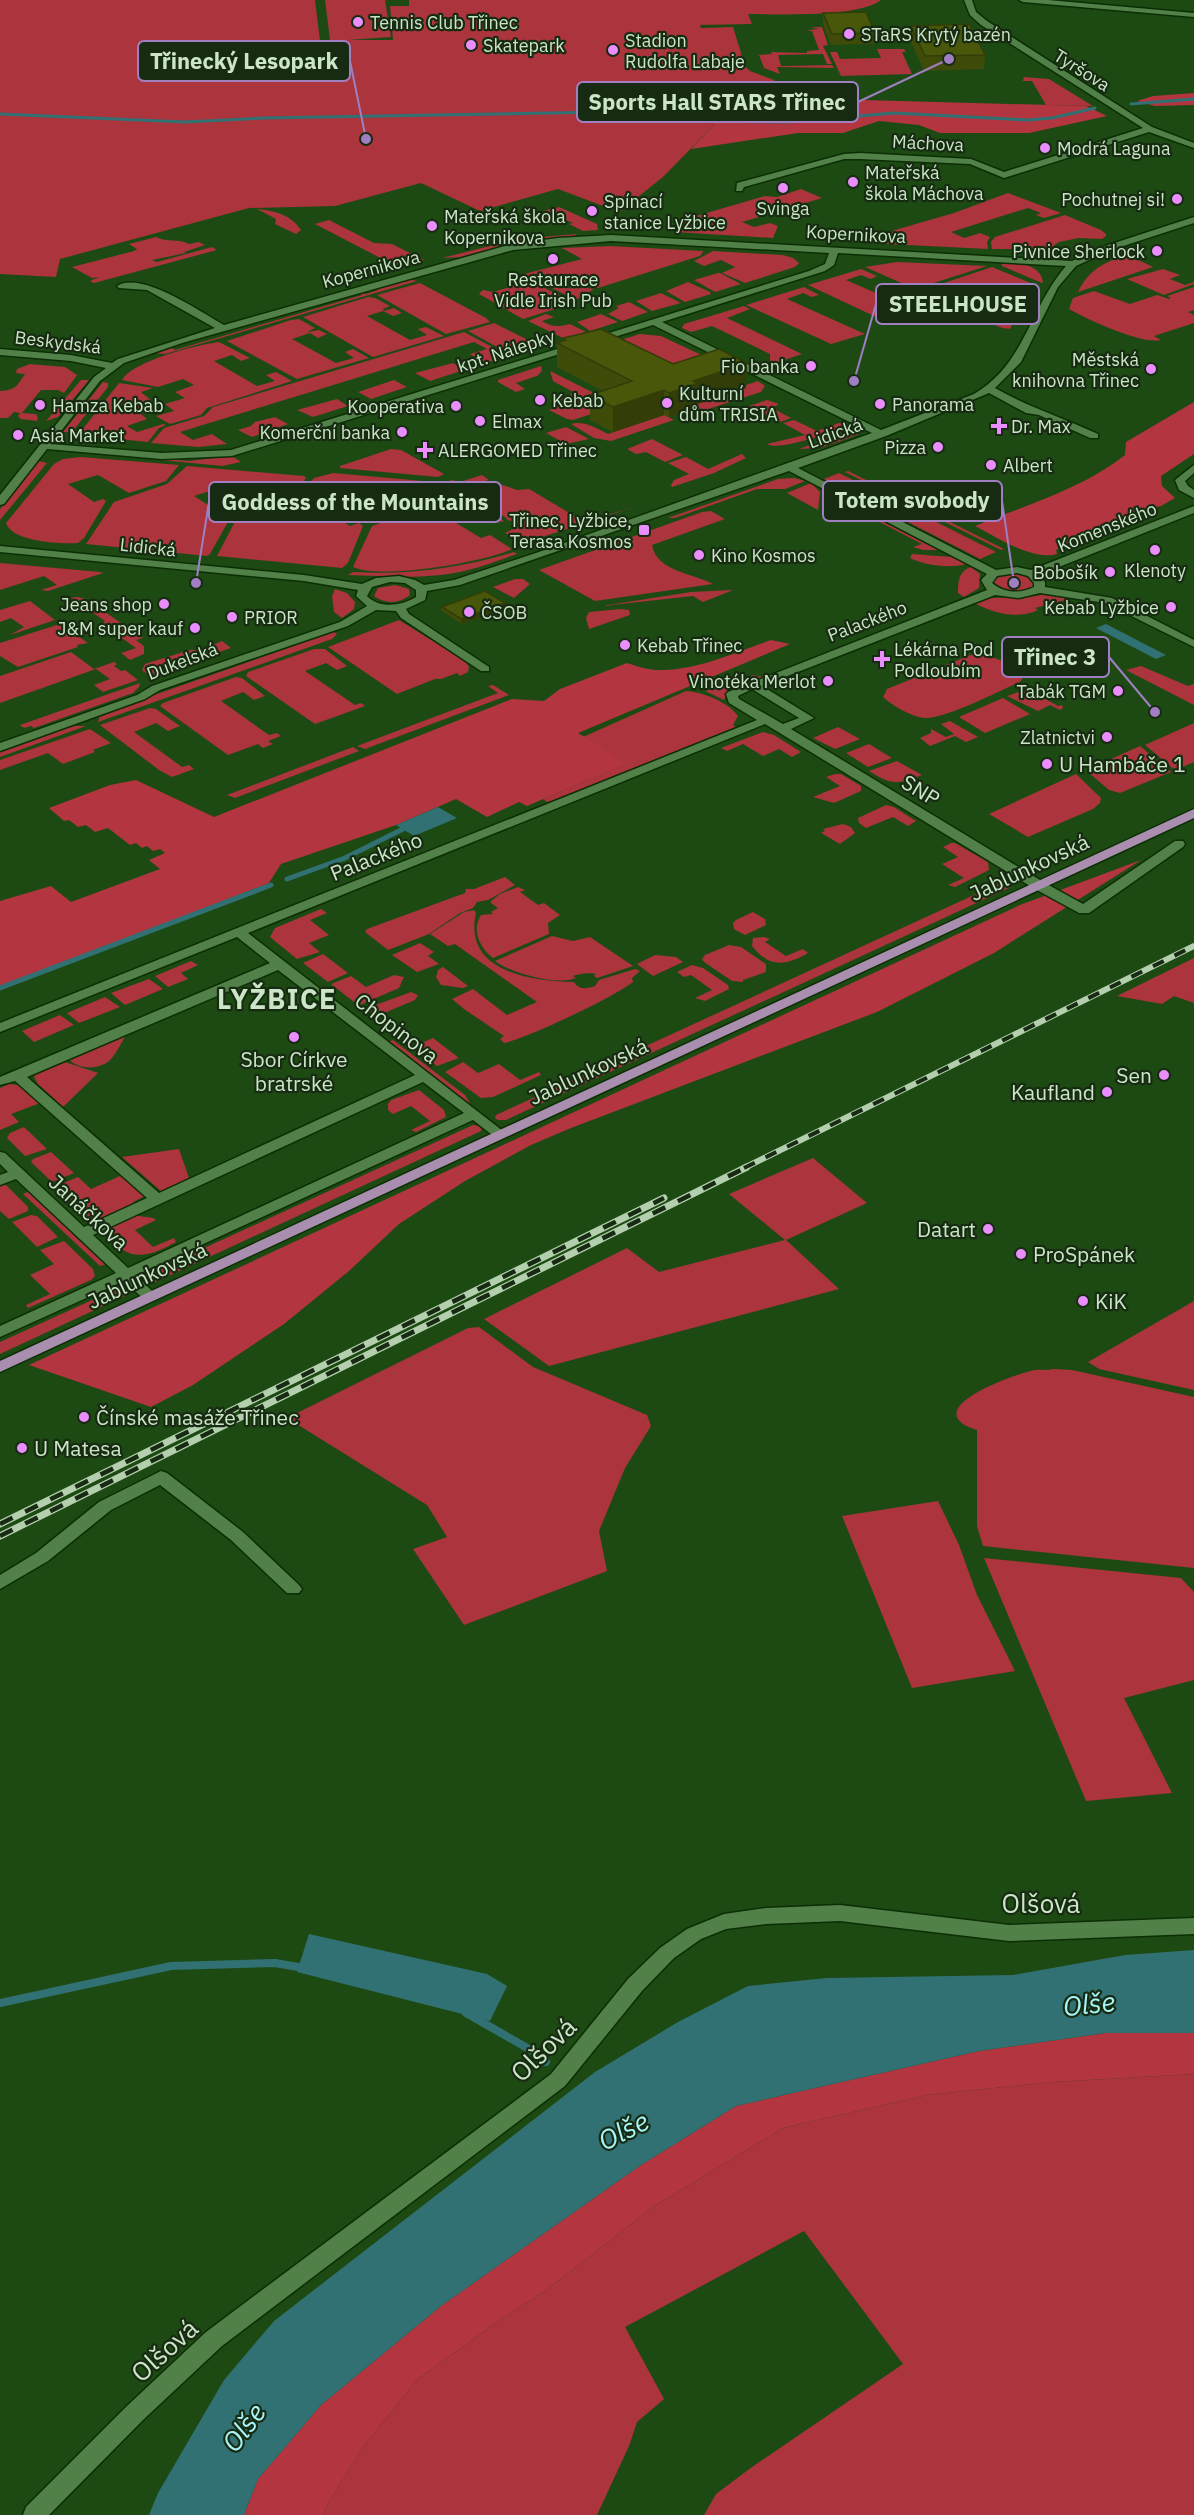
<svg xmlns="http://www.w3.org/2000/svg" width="1194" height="2515" font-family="'IBM Plex Sans',sans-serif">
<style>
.green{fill:#ab343d}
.forest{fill:#b2353f}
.water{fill:#317073}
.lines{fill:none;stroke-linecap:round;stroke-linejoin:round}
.stream-far2{stroke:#317073;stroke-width:3}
.stream-far1{stroke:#317073;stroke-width:5}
.stream{stroke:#317073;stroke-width:8}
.minor-casing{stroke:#0b2e04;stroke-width:3}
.major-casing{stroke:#0b2e04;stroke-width:3}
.minor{fill:#518048;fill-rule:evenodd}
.major{fill:#a98eaf;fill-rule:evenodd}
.rail-far1-casing{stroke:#b3cfad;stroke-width:6}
.rail-casing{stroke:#b3cfad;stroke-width:7}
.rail-far1{stroke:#172b13;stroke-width:4;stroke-dasharray:12;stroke-linecap:butt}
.rail{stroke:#172b13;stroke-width:4.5;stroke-dasharray:14;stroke-linecap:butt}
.wall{fill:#3f4b09}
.shaded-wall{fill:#333d08}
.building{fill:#49570b;stroke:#333d08;stroke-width:1.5}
.poi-dot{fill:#ea8dfd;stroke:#172b13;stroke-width:2}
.labels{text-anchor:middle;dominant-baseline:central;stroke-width:4.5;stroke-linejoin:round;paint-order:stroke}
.far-poi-label{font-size:18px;fill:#cbe5c6;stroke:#172b13;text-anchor:start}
.far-street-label{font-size:18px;fill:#cbe5c6;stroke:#172b13}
.poi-label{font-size:21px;fill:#cbe5c6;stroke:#172b13;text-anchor:start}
.street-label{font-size:21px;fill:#cbe5c6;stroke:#172b13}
.near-street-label{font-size:26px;fill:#cbe5c6;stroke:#172b13}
.district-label{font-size:27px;font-weight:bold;letter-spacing:1.5px;fill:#cbe5c6;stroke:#172b13}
.near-water-label{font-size:27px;font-style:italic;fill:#a7f5f9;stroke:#172b13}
.leader{fill:none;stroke:#9f7fc2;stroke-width:2}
.callout-dot{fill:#9f7fc2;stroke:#172b13;stroke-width:2}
.callout{fill:#172b13;stroke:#9f7fc2;stroke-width:2}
.callout-label{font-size:22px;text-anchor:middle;font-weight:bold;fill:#cbe5c6}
</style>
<rect width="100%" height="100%" fill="#1d4a13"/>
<path class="green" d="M0,0H315L320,41L330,40L325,0H385L391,37L348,40H393L390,6H409V0H881C857,18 780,14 748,14L752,24L700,25L701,28L733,27L745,66L750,71L774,80L790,103L691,108L714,125L663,177L619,212L558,189L480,211L421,183L335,206L249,208L60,259L56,277L0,274Z
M811,27H822L828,45L823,46L832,64H827L823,54L778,55L781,66L832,65L834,68L777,67L780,74L764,68L759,55L772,54L771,52L807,53V51L819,50L812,31L807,30L819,29Z
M877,49H904L906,52H902L912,74L841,76L830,52H837L840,59L881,58Z
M1024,77L1049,79L1093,106L1046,105L1032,81H1023Z
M801,189L822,198L742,222L754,227L770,223L778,226L773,238L675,232L679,221L765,196L777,197Z
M1008,193L1061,213L1044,218L1036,215L1041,213L1028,208L951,232L964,238L980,233L990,237L987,242L988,249L887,244L890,234L895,230L954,213Z
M559,207L597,224L598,230L583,231L569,224L573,223L568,221L558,224L540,215L545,213L543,211Z
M257,209C275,211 290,214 301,230L296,234L275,224L276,219Z
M1065,215L1101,230L1106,234V236L1102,239L1079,238L1059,242L1049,249H992L991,242L995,237Z
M329,220L374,243L392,244L424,260L410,265L392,264L315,224Z
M577,234L573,237L530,241L461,257L442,258L518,239Z
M156,237C167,243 178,238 189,244L199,242L205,245L184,252L186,253L152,260L157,262L212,247L217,250L94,283L90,281L99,277L92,278L72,267L134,251L137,249L129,244Z
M610,246L703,251V252L700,256L598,288L584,285L577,279L559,281L560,286C571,291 581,286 594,289L576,300L524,274L582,259L562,248Z
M713,251L783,255L793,258L799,263L795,267L745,283L722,273L735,267L721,260L704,266L694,261Z
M1123,255L1130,256L1153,267L1078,292C1089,270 1101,265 1123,255Z
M1001,261C1016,263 1040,263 1043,282L1042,283L1002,266Z
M897,262L987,266L915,289L865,267Z
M992,267L1033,284L1019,311L1006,306L1014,303L968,283L954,288L1017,315L1010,329L1002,328L920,291Z
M861,269L877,276L871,279L861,275L846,280L924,314L891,324L808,285Z
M1163,269L1180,275L1170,279L1185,285L1194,282V284L1164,295L1127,279Z
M718,273H720L741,284L715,292L694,280Z
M408,279L417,281L165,354L153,353L172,348L175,350L362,295L359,292L366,294L378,290L377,288Z
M531,281L574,303L523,319L479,294L483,290L493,292Z
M688,282L710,292L711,294L685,302L666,291Z
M420,283L486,318L490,322L446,334L377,295Z
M804,287L819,295L812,297L803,293L787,299L865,334L831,344L746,305Z
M1194,287V310L1188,312L1194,315V323L1154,336L1161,340C1143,345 1086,319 1069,309L1073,298L1094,291L1130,304L1157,295L1169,299L1171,298L1167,296Z
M661,293L681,303L652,311L636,301Z
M368,297L375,298L390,306L383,309L384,311L394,308L402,313L393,316L383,311L367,316L410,340L427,335L418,329L426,327L444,336L373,357L303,317Z
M629,302L648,312L622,321L608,314L619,308L616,306Z
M744,306L750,309L727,318L802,354L778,362L770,361V354L712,326L691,332L682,328L684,324Z
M546,314L554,317L542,321C551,327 559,327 570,324L586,332L565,339L528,321Z
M601,314L618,322L590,331L577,322Z
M299,319L315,328L307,332L319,330L327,334L318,338L310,333L292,339L336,363L354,358L345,352L353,349L369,358L297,379L227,341L291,320Z
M494,323L536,344L543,346L512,355L468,331Z
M464,332L509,356L485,363L470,354L487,349L474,342L180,432L193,440L212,434L227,444L198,447L151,443L164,428L204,416L213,407Z
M640,334L661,336L712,360L665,375L601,346Z
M219,342L250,358L241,361L232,355L214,361L257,386L275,381L266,375L276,372L292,381L207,408L201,415L170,424L156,416L174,411L165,404L185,398L175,392L194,385L183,379L158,387L122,380C133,361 196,345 219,342Z
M453,363L464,370L430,381L415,373Z
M30,364L65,367L77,375L64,393L58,390H41L22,413L36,414L38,418L37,421L21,419L18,416L20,413L14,412L8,418H0V391C17,390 17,385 25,374L16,373L17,369Z
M541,366L542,371L537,376L516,383L525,389L516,392L498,382V380Z
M550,371L608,400L610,408L573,420L567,419L549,410L559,406L550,401L566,396L577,401L580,400L569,395L575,393L553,381Z
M81,380H89L58,417L46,421Z
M394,380L407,387L371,399L358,392Z
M758,381L765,386L761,392L705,410L692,406L745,388L743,386Z
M103,382L108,383V387L72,432H63Z
M119,383L153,388L141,392L158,406L138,412L147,419L127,426L137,432L163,424L166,425L159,428L148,442L78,435Z
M337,399L348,406L313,417L297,410Z
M767,400L779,404L772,408L791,418L780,422L749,406Z
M664,415L674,420L611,441L594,438L571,424C583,420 597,428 608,434Z
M275,417L288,424L252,437L238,430L251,426L255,422Z
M794,420L817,431L842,422L853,425C837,430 780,452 767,444L805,435L783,423Z
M566,427L589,439L566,444L546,433Z
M858,427L861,431L857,435L820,448L799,449Z
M652,439L683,455L665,462L646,452L636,454L627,449Z
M391,449L401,450L444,474L438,477L340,468V466Z
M80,452L189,461L232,456L241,462L222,466Z
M742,454L746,458L714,473L672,487L671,485L674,480L689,474L668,463L686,457L708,469Z
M81,457L179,465L166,481L129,493L98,475L68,484L94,502L103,499L106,501L84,538L78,543C60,544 12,542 6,523L54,464L63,459Z
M39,461L47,463L0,520V509Z
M187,466L304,476L306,478L297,492L258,505L246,498L243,499L223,487L194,496L222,514L230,511L233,513L210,554L207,556L86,544L114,502L167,484Z
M848,471L1004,549L1001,550L845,472Z
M333,473L423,481L427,485C423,510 412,512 388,517L378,511L374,512L351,498L322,508L350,526L359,523L363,526L348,563L342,568L217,556L239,514L299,495L314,478Z
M839,473L996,552L980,559L824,479Z
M482,475L489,480L481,482L485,485L494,482L517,490L529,489L578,518L601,517L637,506L524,543L505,533L521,525L508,520L463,481Z
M794,478L805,481L785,489H757L675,518H668L778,479Z
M452,480L456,481L504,521L501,522L479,510L451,520L481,538L490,535L512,549C485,562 380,580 353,567L372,526L421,509L428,503L435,487Z
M811,483L820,492L818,510L787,493Z
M832,497L839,499L938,550H923L913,547L922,544L845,504H832L827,501Z
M711,511L725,519L652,545C657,572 693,573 713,584L595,601L539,570L702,512Z
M514,552L517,554C499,560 482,567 464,571C426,580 386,576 348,575L353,572C409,575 461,568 514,552Z
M912,554L952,557L966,564C950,569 924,565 910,558Z
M0,563L100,572L103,573L48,591L41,590L57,585L44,576L0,590Z
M971,567L980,574L979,588L964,597L958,593C958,581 959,571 971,567Z
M1009,573L1023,574L1032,579L1034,585C1022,596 1006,592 993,584L994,578Z
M515,579H523L530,584L514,598L493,587Z
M395,585L409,589L410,595C399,604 385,604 374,596L378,588Z
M335,589L347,593L355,602L354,609L342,618L334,612L332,596Z
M733,590L703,602L693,596L602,606L691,592Z
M1047,594L1073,598L1035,608L1038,610C1015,620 995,613 974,603L988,598L1029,597Z
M77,597L86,599L143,638L136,640L144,646V654L130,660L121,653L136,648L102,624L105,621L71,598Z
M30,601L55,620L10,635L24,627L11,618L0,622V610Z
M621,609L629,610L630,615L589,629L586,618L589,612Z
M399,620L465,661L469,667L468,672L460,676L457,673L441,679H435L397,694L328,647Z
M57,625L64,626L88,643L77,645L78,647L18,667L0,656V643Z
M334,632L337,634L332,639L98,722L100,715L106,712Z
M222,641L231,648L149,676L142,670L145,664L151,662L190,650H202Z
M314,649H325L347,666L337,670L326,663L305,671L355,705L361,703L365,706L315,724L246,676L248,672Z
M71,652L94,669L114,662L117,664L114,666L121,671L125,670L138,680L103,692L94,685L110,679L96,669L0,703V676Z
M973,654C990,653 1012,664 1021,676H1024L1020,682C999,691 944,720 924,718C910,716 893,706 883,697L887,689Z
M1141,666L1188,686L1194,684V705L1126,670Z
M754,675L766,678L728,691L724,700L705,691Z
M236,677L242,678L265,696L254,700L243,692L221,701L269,735L277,733L281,736L268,741L273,744L263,748L258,744L228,755L160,706L163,703Z
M140,683L139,687L133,693L34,728L31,726L24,728L20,725Z
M493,685L509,695L365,749L357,746L498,693L488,686Z
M1027,689L1058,706L1062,705L1063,708L1060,710L1050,705L1038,711L1007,696Z
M686,691C703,692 728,702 738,716L733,725L736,727L552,801L547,802L543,799L626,763L583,737Z
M1003,698L1030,714L985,733L959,717Z
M150,708L156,709L180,726L168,731L156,723L134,732L182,767L189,765L194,769L172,777L159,770L100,725Z
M950,721L978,737L966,742L955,736L930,746L920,738L931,733V729L946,737L954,734L941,724Z
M1194,723V762L1175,770L1145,745Z
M70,726H86L0,757V750Z
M838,727L860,739L835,749L813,738Z
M90,729L111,743L93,750L95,752L63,764L48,753L0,770V760Z
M763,732L774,735L801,752L792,757L779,749L763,756L743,744L727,751L721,748Z
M869,744L892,758L868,767L846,753Z
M1140,746L1171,772L1120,793L1109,790L1088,772L1089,769Z
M353,747L359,751L235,798L227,795Z
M897,761L922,775C897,784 893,786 869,771Z
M835,774H841L861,786V791L834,803L813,797L840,786L826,777Z
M1076,774L1101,798L1100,803L1093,809L1028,837L989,814Z
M886,805L894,807L916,821L908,826L893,817L866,828L859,823L858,818Z
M843,824L851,827L855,833L840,844L821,833L825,831L823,829Z
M951,843H955L988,862L989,870L955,887L948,885L964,878L942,864L958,857L943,847Z
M505,877L515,885L488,900L477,902L473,908L460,913L429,934L388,950L365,932L367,929L465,893L466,889H474Z
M1000,883H1009L1011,887L506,1120H498L495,1118L496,1115Z
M518,887L525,890L520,892L538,905L544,903L560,915L548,923L549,934L493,958C480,948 471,930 481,915L493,914L491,912L498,908L491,903V901L500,894Z
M321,909L327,913L310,920L329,935L309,943L320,952L297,959L270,937L275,928Z
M474,910L476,913C463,972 531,981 574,982C579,990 587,989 595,986L599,980L635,969L640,971L632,978L633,982C614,997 528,1038 504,1043L500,1039L504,1036L464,1009L452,999L473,989L507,1015L537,1002L455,944L448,946L430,934L464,912Z
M753,912L765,919L766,925L745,935L734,929L733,923L736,920Z
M552,936L573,941L590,937L633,966L597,978L594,976L596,974C592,972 577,974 573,976L576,978C556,986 511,973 495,961Z
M764,937L770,939L765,942L786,956L803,949L808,953C786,966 769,968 752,946L753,938Z
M420,943L434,952L428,956L439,964L417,972L392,955Z
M729,945L741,947L766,964V972L743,980V982L732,981L704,962L702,959L705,955Z
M323,954L348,973L328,982L303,963Z
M655,955L676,957L683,962L653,976L637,964Z
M1194,958V1003L1174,996L1162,1004L1117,996Z
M191,961L198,965L181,973L188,979L168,987L155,976Z
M692,965L703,968L728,985L729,989L705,1001L695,998L712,990L691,975L684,977L677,972Z
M443,967L468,986L463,988L441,985L436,977L438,970Z
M394,975L404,977L399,988L362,1004L358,1005L331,984L351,976L366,987Z
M149,979L163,989L125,1005L111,993Z
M411,992L418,995L415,1000L377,1016L368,1011L370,1007Z
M105,997L120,1007L79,1023L67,1013Z
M60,1015L74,1025L34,1042L22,1031Z
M126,1035C121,1043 116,1055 109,1061C98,1070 77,1070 68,1058Z
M433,1038L459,1058L437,1066L413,1047Z
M393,1040L465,1095L470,1103H467L388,1042Z
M62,1061L98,1073L63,1107L38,1084L34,1077L38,1071Z
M463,1062L478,1073L499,1064L520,1080L539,1072L541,1075L493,1097L481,1098L445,1072Z
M9,1084L18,1085L40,1103L11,1114L19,1122L0,1130V1088Z
M419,1090L444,1110L446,1117L416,1132L411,1130L430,1121L411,1106L393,1114L388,1110V1104L391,1100Z
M473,1125L481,1126V1131L153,1283L146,1281L152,1272Z
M24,1127L47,1149L25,1156L7,1138L10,1133Z
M179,1149L189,1178L162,1192L122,1157Z
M51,1152L74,1173L52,1182L31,1162L33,1159Z
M813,1158L867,1203L786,1240L839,1289L549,1366L484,1319L627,1248L659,1272L785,1240L729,1194Z
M120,1176L145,1196L133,1202L134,1204L94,1222L58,1188L61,1184L78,1177L91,1189Z
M5,1184L28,1207V1211L9,1219L0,1211V1185Z
M30,1191L106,1264L100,1266L23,1194Z
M31,1215L37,1216L58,1237L37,1247L12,1222Z
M132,1215L153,1218L156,1220L135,1230L153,1247L174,1238L176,1242C143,1260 126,1262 103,1229Z
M64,1241L93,1269L95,1276L91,1280L28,1308L26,1305L50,1294L30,1275L54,1264L40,1250Z
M122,1289L129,1291V1294L0,1354V1342L114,1290Z
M1194,1301V1390L1099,1369L1088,1362Z
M479,1327L533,1367L647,1415L651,1426L625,1468L599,1531L607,1571L464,1625L413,1549L447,1537L427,1505L287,1418L468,1328Z
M1053,1369L1072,1370L1194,1397V1568L983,1546L977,1526V1430C914,1410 1014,1374 1035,1370C1041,1369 1047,1371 1053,1369Z
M938,1501L959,1545L977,1595L1015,1671L912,1688L842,1516Z
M984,1558L1181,1578L1194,1592V1680L1124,1698L1172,1793L1086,1801Z
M1194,2074V2515H704L716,2494L752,2467L903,2364L804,2231L625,2327L664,2399L637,2422L629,2446L597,2515H323L328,2503L364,2446L418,2379L497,2322L548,2289L653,2207L783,2128L927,2095L1053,2082Z"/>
<path class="forest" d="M1194,93V105L1155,106L1137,101L1153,96Z
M863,100L1086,106L1107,116L1029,133H940L919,125L879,121L843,133H798L691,149L714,125L690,108Z
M1194,402V454L1161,476L1162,486L1175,498L1161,506L1129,513L1056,550L1057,554C1033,561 996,537 975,526C1026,505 1082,489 1125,455L1126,442Z
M771,640L790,644L578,733L627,763L527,806L519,802L487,817L456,799L396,825L281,864L269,883L0,989V901L51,886L71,902L160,869L149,860L165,853L160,849L153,851L147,846L142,848L136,843L130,845L108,828L95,832L86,825L78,827L69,820L64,821L49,808L110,785L136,780L214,817L512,699L544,701L560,689L627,663C639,667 651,671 664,670C700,669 737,652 771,640Z
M1141,860L994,953L877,1012L571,1128L531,1145L465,1181L399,1224L349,1271L284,1324L193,1385L151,1407L29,1365L1020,905Z
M1106,2033H1194V2074L1053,2082L927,2095L783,2128L653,2207L548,2289L497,2322L418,2379L364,2446L328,2503L323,2515H244L258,2479L321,2405L441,2306L641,2165L736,2106L979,2051Z"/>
<path class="water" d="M1106,624L1166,655L1156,659L1096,628Z
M438,807L457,818L414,836L396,825Z
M309,1934L487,1974L507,1986L490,2021L297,1972Z
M1194,1950V2033H1106L979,2051L736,2106L641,2165L441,2306L321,2405L258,2479L244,2515H149L158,2493L224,2380L274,2321L595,2072L678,2022L748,1986L827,1978L1013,1975L1125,1955Z"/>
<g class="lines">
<path class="stream-far2" d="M1131,104L1194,99
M0,114L185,122L264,118L607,112L699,121L788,122L894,113L1028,120L1052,118L1095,108"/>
<path class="stream-far1" d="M287,879L345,858L403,829
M0,988L271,885"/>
<path class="stream" d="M0,2003L171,1966L275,1963L304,1968
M466,2013L536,2053L546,2062"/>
<g class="minor-casing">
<path id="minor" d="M964,0H972L976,12L987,21L1152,127L1194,143V148L1149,132L1004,178L970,164L860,159H844L744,187L742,191H736L737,183L844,154L860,153L971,159L1004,172L1143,128L981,25L970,15Z
M1019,0H1048L1194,13V17L1023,2Z
M1194,217V223L1111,250L1076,266L1058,287L1021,362L995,388C1028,407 1063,418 1098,434V438H1090L1039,415L1026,413L989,393L886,436L798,468L996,570L1017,567L1031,570L1194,506V513L1039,575L1045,582V587L1112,598L1194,640V647L1105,603L1040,593L1019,598L995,595L762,686L814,718L791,729L1045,883L1083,904L1175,841H1183L1185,844L1183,847L1089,913H1079L1035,889L765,724L248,933L508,1135L501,1139L496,1138L473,1120L136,1275L158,1297L155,1300H145L124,1281L0,1337V1326L116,1273L16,1179L0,1185V1175L8,1172L0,1164V1152L5,1153L84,1227L147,1198L15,1081L0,1085V1077L270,963L237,937L0,1032V1023L757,720L729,703L726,694L728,692L987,590L981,580L987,574L789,471L460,585L427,591L425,600L406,609L409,614L489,667V671H481L401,618L396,611L376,610L348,626L160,690L145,699L0,751V743L137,695L152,686L340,622L367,606L356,596L358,590L304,581L0,552V546L304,575L362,584L376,578L399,576L415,580L424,585L454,580L539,552L872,433L653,325L232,456L162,459L47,449L4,504L0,505V495L94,377L106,368L71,361L0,355V349L71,355L112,363L118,359L215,328L147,290L119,288L117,286C141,270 202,313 224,325L512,244L558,238L611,235L1072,261L1105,246ZM611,241L829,253L825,264L809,271L231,450L162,453L51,444L100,381L124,363L182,343L513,250ZM838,253L1066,266C1029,309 1025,364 974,394L881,430L662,322L825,271L834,265ZM1017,573L1028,576L1034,583V587C1019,594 1004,593 992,583L997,576ZM390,582L405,583L416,590V597C401,606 380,609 367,596L372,587ZM752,689L799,718L783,724L739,699L738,696ZM278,970L415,1075L159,1193L27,1077ZM423,1082L464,1113L128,1268L93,1235Z
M1194,465V473L1185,481L1188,486L1194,490V498L1179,490L1175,480Z
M161,1471L167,1473L243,1532L299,1585L302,1589L299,1593H287L231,1540L160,1485L111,1510L48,1561L0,1589V1575L36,1553L99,1502Z
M840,1905L1009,1925L1194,1918V1934L1009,1941L840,1921L766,1924L726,1929L701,1939L674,1958L642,1991L565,2086L222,2346L143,2420L49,2515H23L26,2507L127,2406L206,2332L551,2074L628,1979L660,1948L687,1929L724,1914L766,1908Z"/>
</g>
<g class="major-casing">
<path id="major" d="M1194,809V818L0,1372V1361Z"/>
</g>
<use href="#minor" class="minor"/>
<use href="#major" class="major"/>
<g class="rail-far1-casing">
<path id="rail-far1" d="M744,1168L1194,946"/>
</g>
<g class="rail-casing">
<path id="rail" d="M0,1524L664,1198
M0,1536L747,1167"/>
</g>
<use href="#rail-far1" class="rail-far1"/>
<use href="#rail" class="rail"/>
</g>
<path class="wall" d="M823,13L875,33L874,44L831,45L823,24Z
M911,26L985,55L984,69L924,71L910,40Z
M563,338L673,364L746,388L697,404V408L669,417L664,415L613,432L590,420V395L603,391L557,367V343L563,340Z
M505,603V608L462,624L442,611V607Z"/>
<path class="shaded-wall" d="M747,363L746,388L697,404V408L669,417V393L693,381Z
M664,390V415L613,432V407Z
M505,603V608L462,624L461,619Z"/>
<path class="building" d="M866,12L875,33L832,34L823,13Z
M969,24L985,55L925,56L911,26Z
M601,329L673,364L719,349L747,363L693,381L698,383L669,393L664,390L613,407L590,395L632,381L557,343L566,340L563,338Z
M485,591L505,603L461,619L442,607Z"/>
<g class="poi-dot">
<circle cx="358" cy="22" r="6"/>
<circle cx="849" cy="34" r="6"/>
<circle cx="471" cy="45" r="6"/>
<circle cx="613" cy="50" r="6"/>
<circle cx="1045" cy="148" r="6"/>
<circle cx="853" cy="182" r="6"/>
<circle cx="783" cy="188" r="6"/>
<circle cx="1177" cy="199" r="6"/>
<circle cx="592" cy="211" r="6"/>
<circle cx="432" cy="226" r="6"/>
<circle cx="1157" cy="251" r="6"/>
<circle cx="553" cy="259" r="6"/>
<circle cx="811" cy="366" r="6"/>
<circle cx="1151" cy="369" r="6"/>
<circle cx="540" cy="400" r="6"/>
<circle cx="667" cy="403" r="6"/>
<circle cx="880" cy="404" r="6"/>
<circle cx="40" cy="405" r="6"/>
<circle cx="456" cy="406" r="6"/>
<circle cx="480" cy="421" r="6"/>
<path d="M996 417h6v6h6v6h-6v6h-6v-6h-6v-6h6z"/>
<circle cx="402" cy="432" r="6"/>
<circle cx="18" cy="435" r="6"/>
<circle cx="938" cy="447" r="6"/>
<path d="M422 441h6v6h6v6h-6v6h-6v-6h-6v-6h6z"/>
<circle cx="991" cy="465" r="6"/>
<rect x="638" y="524" width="12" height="12" rx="3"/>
<circle cx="1155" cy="550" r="6"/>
<circle cx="699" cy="555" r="6"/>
<circle cx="1110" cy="572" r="6"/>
<circle cx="164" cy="604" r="6"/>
<circle cx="1171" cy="607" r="6"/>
<circle cx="469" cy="612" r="6"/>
<circle cx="232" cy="617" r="6"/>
<circle cx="195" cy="628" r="6"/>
<circle cx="625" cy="645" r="6"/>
<path d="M879 650h6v6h6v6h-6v6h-6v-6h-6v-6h6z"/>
<circle cx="828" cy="681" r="6"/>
<circle cx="1118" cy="691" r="6"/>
<circle cx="1107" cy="737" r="6"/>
<circle cx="1047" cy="764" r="6"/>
<circle cx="294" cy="1037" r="6"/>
<circle cx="1164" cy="1075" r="6"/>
<circle cx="1107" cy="1092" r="6"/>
<circle cx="988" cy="1229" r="6"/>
<circle cx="1021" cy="1254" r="6"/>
<circle cx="1083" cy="1301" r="6"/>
<circle cx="84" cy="1417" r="6"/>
<circle cx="22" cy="1448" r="6"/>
</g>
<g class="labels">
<g class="far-poi-label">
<text x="370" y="22">Tennis Club Třinec</text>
<text x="861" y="34">STaRS Krytý bazén</text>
<text x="625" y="40">Stadion<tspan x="625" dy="21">Rudolfa Labaje</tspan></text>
<text x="483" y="45">Skatepark</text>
<text x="1057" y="148">Modrá Laguna</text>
<text x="865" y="172">Mateřská<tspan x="865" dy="21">škola Máchova</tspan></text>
<text x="1165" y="199" text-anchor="end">Pochutnej si!</text>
<text x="604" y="201">Spínací<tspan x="604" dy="21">stanice Lyžbice</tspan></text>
<text x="783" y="208" text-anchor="middle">Svinga</text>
<text x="444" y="216">Mateřská škola<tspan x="444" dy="21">Kopernikova</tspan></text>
<text x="1145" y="251" text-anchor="end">Pivnice Sherlock</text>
<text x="553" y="279" text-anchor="middle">Restaurace<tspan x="553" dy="21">Vidle Irish Pub</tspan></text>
<text x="1139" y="359" text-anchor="end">Městská<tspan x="1139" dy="21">knihovna Třinec</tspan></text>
<text x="799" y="366" text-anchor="end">Fio banka</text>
<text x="679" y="393">Kulturní<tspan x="679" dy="21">dům TRISIA</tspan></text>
<text x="552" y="400">Kebab</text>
<text x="892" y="404">Panorama</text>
<text x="52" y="405">Hamza Kebab</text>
<text x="444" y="406" text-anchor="end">Kooperativa</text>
<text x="492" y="421">Elmax</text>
<text x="1011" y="426">Dr. Max</text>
<text x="390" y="432" text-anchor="end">Komerční banka</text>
<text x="30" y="435">Asia Market</text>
<text x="926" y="447" text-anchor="end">Pizza</text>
<text x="438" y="450">ALERGOMED Třinec</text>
<text x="1003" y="465">Albert</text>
<text x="632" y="520" text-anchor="end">Třinec, Lyžbice,<tspan x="632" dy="21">Terasa Kosmos</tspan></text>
<text x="711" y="555">Kino Kosmos</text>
<text x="1155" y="570" text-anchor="middle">Klenoty</text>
<text x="1098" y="572" text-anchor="end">Bobošík</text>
<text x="152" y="604" text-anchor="end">Jeans shop</text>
<text x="1159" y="607" text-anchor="end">Kebab Lyžbice</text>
<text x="481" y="612">ČSOB</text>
<text x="244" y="617">PRIOR</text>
<text x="183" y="628" text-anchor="end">J&amp;M super kauf</text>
<text x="637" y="645">Kebab Třinec</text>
<text x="894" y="649">Lékárna Pod<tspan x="894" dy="21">Podloubím</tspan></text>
<text x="816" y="681" text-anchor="end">Vinotéka Merlot</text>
<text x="1106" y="691" text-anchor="end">Tabák TGM</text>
<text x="1095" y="737" text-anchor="end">Zlatnictvi</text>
</g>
<g class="far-street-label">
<text transform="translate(1082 70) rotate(32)">Tyršova</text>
<text transform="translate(928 143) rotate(3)">Máchova</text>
<text transform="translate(856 234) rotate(3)">Kopernikova</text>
<text transform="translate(371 269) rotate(-15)">Kopernikova</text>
<text transform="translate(58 342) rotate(7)">Beskydská</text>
<text transform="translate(506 351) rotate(-18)">kpt. Nálepky</text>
<text transform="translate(835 433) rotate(-20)">Lidická</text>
<text transform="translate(1107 527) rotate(-22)">Komenského</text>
<text transform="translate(148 547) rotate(6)">Lidická</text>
<text transform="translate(867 621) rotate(-21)">Palackého</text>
<text transform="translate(182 661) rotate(-21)">Dukelská</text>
</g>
<g class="poi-label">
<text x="1059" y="764">U Hambáče 1</text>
<text x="294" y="1059" text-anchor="middle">Sbor Církve<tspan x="294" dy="24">bratrské</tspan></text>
<text x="1152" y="1075" text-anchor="end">Sen</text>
<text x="1095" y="1092" text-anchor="end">Kaufland</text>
<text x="976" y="1229" text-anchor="end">Datart</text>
<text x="1033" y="1254">ProSpánek</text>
<text x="1095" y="1301">KiK</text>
<text x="96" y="1417">Čínské masáže Třinec</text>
<text x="34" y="1448">U Matesa</text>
</g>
<g class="street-label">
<text transform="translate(921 790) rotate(31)">SNP</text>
<text transform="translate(376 856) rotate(-22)">Palackého</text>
<text transform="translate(1029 867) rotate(-25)">Jablunkovská</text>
<text transform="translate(397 1028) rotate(38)">Chopinova</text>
<text transform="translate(588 1071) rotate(-25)">Jablunkovská</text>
<text transform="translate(89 1212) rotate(43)">Janáčkova</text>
<text transform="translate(147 1275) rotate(-25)">Jablunkovská</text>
</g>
<g class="near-street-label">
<text x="1041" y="1903">Olšová</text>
<text transform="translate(543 2049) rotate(-44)">Olšová</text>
<text transform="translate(164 2350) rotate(-42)">Olšová</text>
</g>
<g class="district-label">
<text x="277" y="998">LYŽBICE</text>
</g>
<g class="near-water-label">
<text transform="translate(1089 2003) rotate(-6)">Olše</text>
<text transform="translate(623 2130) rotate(-27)">Olše</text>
<text transform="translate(243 2427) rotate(-53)">Olše</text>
</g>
</g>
<path class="leader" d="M366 139L350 61M949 59L858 102M854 381L876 304M1014 583L1002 501M196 583L209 502M1155 712L1109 657"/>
<g class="callout-dot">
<circle cx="366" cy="139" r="6"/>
<circle cx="949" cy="59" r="6"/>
<circle cx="854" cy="381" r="6"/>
<circle cx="1014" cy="583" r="6"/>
<circle cx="196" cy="583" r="6"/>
<circle cx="1155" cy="712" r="6"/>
</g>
<g class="callout">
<rect x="138" y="41" width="212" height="40" rx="6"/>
<rect x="577" y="82" width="281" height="40" rx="6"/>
<rect x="876" y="284" width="163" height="40" rx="6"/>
<rect x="823" y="481" width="179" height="40" rx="6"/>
<rect x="209" y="482" width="292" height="40" rx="6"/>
<rect x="1002" y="637" width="107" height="40" rx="6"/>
</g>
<g class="callout-label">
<text x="244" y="69">Třinecký Lesopark</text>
<text x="717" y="110">Sports Hall STARS Třinec</text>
<text x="958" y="312">STEELHOUSE</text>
<text x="912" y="508">Totem svobody</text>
<text x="355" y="510">Goddess of the Mountains</text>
<text x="1055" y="665">Třinec 3</text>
</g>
</svg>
